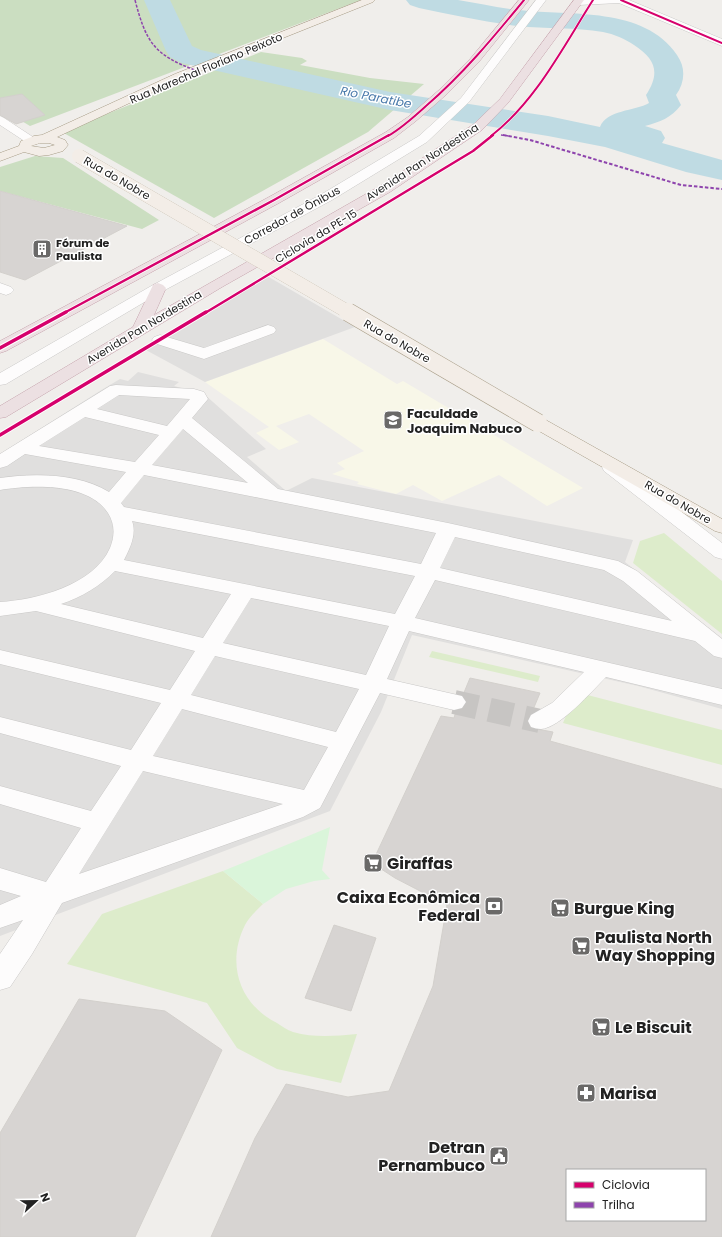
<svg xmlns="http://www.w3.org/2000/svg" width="722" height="1237" font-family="Poppins,sans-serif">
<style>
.education{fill:#f8f7e8}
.grass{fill:#ddeccb}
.forest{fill:#cbdec1}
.park{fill:#daf5da}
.parking{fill:#e0dfde}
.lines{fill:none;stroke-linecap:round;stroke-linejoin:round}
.river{fill:#bfdbe3;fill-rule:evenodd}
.building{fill:#d7d4d2;stroke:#d3d0cc;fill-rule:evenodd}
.minor-tunnel{stroke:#c7c5c3;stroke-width:24;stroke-dasharray:24 12;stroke-linecap:butt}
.minor-casing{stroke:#c9c8c7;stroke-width:1}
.major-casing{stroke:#a79c86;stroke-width:1}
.highway-casing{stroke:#c5a2ac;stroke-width:1}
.minor{fill:#fdfcfc;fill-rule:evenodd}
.major{fill:#f3ede7;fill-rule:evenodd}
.highway{fill:#ece0e2;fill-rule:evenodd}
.major-bridge-far1-casing{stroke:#a79c86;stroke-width:14;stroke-linecap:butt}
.major-bridge-casing{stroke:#a79c86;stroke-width:19;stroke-linecap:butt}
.major-bridge-far1{stroke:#f3ede7;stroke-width:14}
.major-bridge{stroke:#f3ede7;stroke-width:18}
.quiet-far1{stroke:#8e44ad;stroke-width:1.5;stroke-dasharray:3 1.5;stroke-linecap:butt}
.quiet{stroke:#8e44ad;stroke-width:2;stroke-dasharray:3.5 2;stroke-linecap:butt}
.cycleway-far2-casing{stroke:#fff;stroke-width:3}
.cycleway-far1-casing{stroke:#fff;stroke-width:4}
.cycleway-casing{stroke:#fff;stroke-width:5.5}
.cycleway-far2{stroke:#d6006c;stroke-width:2}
.cycleway-far1{stroke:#d6006c;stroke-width:2.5}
.cycleway{stroke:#d6006c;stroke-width:3.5}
.labels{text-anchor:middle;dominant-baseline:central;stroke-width:3;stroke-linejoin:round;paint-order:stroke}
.far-street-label{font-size:11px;fill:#222;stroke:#fff}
.far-poi-label{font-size:11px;font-weight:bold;fill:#222;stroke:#fff;text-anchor:start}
.far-water-label{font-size:12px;font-style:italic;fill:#4a7aab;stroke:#fff}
.poi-label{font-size:13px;font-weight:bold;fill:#222;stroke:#fff;text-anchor:start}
.near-poi-label{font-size:16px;font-weight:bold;fill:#222;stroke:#fff;text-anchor:start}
</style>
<rect width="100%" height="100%" fill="#f0eeeb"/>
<path class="education" d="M323,339L397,384L403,381L583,488L547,506L499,475L442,501L413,485L396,494L357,484L359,482L332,474L345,469L337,463L364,451L309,414L276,426L299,442L279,450L256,433L269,427L205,382Z"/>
<path class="grass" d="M664,533L722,581V634L633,563L640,541Z
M432,651L540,676L538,682L429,657Z
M576,692L722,730V765L563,723Z
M223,871L263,904C257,910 249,917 245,925C226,963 239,1004 277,1023C282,1026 287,1030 293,1032C315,1038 334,1036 357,1034L341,1083L277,1069L237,1048L207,1003L67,964L102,914Z"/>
<path class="forest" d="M0,0H361L30,126L0,108Z
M261,52L302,58L307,61L300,65L370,78L424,84L368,132L214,218L62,132Z
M35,156L63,158L159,220L142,229L0,191V167Z"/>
<path class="park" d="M330,827L322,870L330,879L314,881L286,889L263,904L223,871Z"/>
<path class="parking" d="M267,276L355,327L205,382L144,349Z
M138,372L179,382L174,386L204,394L266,449L247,457L286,491L312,478L633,540L625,562L722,638V709L638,686L412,635L381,712L330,811L0,936V454L103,389L120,379L128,381Z"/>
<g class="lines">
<path class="river" d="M144,0H170L192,46L201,50L390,92L548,116L600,127C606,110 635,111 649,103L646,95C661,72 655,59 634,45C625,39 614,34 603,32C575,27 546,29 518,26C485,22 452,15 419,8L410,5L406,0C423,0 442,0 458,0C478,3 498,8 519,10C570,16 644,6 677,55C686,68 685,82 676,95L681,105C671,118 660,122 645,126L661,131L665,138L662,143L722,160V180L686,172L605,147L548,136L390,110L182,63L170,57L166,51Z"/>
</g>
<path class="building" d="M22,94L45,115L16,124L0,115V98Z
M0,191L127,226L25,280L0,272Z
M470,678L540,693L532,712L527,720L528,724L526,727L553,732L550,741L722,789V1237H211L255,1138L286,1084L348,1097L389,1091L433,986L447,905L395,878L372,863L441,716L454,718L456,711L463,709L467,703L463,695ZM567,1170H705V1220H567Z
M334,925L376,938L351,1011L305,998Z
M79,999L165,1011L222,1050L135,1237H0V1133Z"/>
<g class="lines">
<path class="minor-tunnel" d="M454,702L540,721"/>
<g class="minor-casing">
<path id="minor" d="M536,0H546L469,102L427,142L332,200L163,291L6,384L0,385V373L153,285L322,194L419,136L461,98Z
M575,0H629L722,39V46L619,3L578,5L573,2Z
M0,116L4,118L39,141L37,144H29L0,125Z
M0,283L11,287L14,290L11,293L6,295L0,293Z
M268,325L274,327L276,330L274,333L204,359L154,343L152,340L154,337L160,335L204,348Z
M116,385L194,389L204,392L208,399L192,418L278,489L448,523L618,561L637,571L722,639V658L714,656L695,641L435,580L415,618L722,689V705L606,677C592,691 560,728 541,729C538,729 534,728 531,727L528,721L531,715L552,703L584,672L409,631L387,679L462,696L466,702L462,708L454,710L380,693L320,808L303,817L62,903L32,954L10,987L0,990V954L23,920L0,928V905L21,896L0,890V868L46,882L81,828L0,804V786L91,811L121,766L0,733V717L131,750L161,703L0,664V650L170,690L195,651L36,611L0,616V602C36,600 94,585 110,548C115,536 115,524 108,513C88,482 31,485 0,490V478C33,473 79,473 109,492L126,472L25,454L7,466L0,468V454L110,386ZM119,395L190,399L167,426L97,409ZM85,417L159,435L135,462L39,446ZM183,429L248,483L152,465ZM144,475L436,533L421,564L124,507L121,503ZM132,521L415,576L395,614L124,560C130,548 137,534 132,521ZM455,537L604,570L623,581L672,621L440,568ZM115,571L231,594L203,638L61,604C82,597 100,586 115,571ZM251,598L389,626L366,675L223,643ZM215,656L359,689L336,732L191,695ZM182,709L328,747L304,790L153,756ZM143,771L283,804L79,874Z
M611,461L618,463L722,543V559L715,557L604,471L602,467L604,463Z"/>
</g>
<g class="major-casing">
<path id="major" d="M362,0H375L373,2L183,78L57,137L65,140L68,145L63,151L49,155L39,156L24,152L0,161V153L19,146L21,141L34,136L42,135L175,74ZM40,143H49L55,145L44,148L31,146Z
M538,418L544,419L722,519V533L715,531L532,427L529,423L532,419Z"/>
</g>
<g class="highway-casing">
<path id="highway" d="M519,0H529L478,63L447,94L416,121L394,138L279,203L6,351L0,353V341L269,197L386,132L408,117L439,90L470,59Z
M574,0H584L508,103L482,130L390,192L222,287L6,417L0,418V406L133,327L153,285L158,283L163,285L166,288L154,315L380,186L474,124L500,99Z"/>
</g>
<use href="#minor" class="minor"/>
<use href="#major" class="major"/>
<use href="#highway" class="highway"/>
<g class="major-bridge-far1-casing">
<path id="major-bridge-far1" d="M79,156L350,313"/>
</g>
<g class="major-bridge-casing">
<path id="major-bridge" d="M348,312L538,423"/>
</g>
<use href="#major-bridge-far1" class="major-bridge-far1"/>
<use href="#major-bridge" class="major-bridge"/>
<path class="quiet-far1" d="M135,0C146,42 154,55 195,70
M501,135L509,136"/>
<path class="quiet" d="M503,135L530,140L681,185L722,189"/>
<g class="cycleway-far2-casing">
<path id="cycleway-far2" d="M621,0L722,43
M388,136C402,128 414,117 426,106C463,74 493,38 524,0
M491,136C536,101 563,47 593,0"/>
</g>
<g class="cycleway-far1-casing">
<path id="cycleway-far1" d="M64,313L274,200L389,135
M205,313L473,151L493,135"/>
</g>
<g class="cycleway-casing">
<path id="cycleway" d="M0,348L66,312
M0,435L206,312"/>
</g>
<use href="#cycleway-far2" class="cycleway-far2"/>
<use href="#cycleway-far1" class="cycleway-far1"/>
<use href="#cycleway" class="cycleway"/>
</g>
<defs>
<g id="building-square" transform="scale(1)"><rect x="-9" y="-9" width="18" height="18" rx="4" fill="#6a6968" stroke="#fff"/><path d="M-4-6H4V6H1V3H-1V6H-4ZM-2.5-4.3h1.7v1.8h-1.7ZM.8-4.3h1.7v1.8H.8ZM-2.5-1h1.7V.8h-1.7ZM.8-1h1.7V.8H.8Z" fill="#fff"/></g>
<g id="university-square" transform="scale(1)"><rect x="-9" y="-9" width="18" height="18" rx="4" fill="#6a6968" stroke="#fff"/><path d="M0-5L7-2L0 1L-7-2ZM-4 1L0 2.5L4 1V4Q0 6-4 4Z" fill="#fff"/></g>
<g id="supermarket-square" transform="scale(1)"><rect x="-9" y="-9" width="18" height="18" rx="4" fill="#6a6968" stroke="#fff"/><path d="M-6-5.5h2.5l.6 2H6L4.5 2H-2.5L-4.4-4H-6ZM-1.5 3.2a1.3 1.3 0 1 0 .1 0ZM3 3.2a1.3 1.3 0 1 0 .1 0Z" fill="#fff"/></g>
<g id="bank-square" transform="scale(1)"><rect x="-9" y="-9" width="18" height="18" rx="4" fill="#6a6968" stroke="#fff"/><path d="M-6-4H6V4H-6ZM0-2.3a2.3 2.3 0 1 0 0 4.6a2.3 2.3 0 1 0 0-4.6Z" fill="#fff"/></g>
<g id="pharmacy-square" transform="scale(1)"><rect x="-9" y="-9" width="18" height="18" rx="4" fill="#6a6968" stroke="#fff"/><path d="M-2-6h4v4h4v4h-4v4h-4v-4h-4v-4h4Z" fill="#fff"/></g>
<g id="civic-square" transform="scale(1)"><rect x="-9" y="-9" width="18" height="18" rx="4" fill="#6a6968" stroke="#fff"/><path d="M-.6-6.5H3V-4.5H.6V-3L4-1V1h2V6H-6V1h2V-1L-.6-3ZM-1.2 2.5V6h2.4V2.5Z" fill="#fff"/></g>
</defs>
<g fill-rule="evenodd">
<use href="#building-square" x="42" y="249"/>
<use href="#university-square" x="393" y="420"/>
<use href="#supermarket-square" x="373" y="863"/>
<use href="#bank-square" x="494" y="906"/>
<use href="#supermarket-square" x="560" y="908"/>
<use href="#supermarket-square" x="581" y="946"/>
<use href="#supermarket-square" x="601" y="1027"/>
<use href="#pharmacy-square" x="586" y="1093"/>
<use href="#civic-square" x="499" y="1156"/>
</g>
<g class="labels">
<g class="far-street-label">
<text transform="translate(206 68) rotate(-23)">Rua Marechal Floriano Peixoto</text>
<text transform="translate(422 162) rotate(-33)">Avenida Pan Nordestina</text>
<text transform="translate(117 178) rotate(30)">Rua do Nobre</text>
<text transform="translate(292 215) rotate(-29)">Corredor de Ônibus</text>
<text transform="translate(316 236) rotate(-31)">Ciclovia da PE-15</text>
<text transform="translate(144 327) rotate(-31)">Avenida Pan Nordestina</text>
<text transform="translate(397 341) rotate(30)">Rua do Nobre</text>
<text transform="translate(678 502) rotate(30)">Rua do Nobre</text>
</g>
<g class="far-poi-label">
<text x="56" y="243">Fórum de<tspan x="56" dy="13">Paulista</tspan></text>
</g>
<g class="far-water-label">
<text transform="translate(376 97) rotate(11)">Rio Paratibe</text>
</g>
<g class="poi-label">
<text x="407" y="413">Faculdade<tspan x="407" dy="15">Joaquim Nabuco</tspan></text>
</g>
<g class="near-poi-label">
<text x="387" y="863">Giraffas</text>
<text x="480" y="897" text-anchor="end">Caixa Econômica<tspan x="480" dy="18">Federal</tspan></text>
<text x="574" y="908">Burgue King</text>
<text x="595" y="937">Paulista North<tspan x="595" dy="18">Way Shopping</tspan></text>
<text x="615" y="1027">Le Biscuit</text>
<text x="600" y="1093">Marisa</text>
<text x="485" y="1147" text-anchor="end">Detran<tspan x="485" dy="18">Pernambuco</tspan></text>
</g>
</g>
<rect x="566" y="1169" width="140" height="52" fill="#ffffff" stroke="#a7a7a7"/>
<rect x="574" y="1182" width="20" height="6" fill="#d6006c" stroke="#a7a7a7"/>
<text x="602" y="1189" font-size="12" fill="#222222">Ciclovia</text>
<rect x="574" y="1202" width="20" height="6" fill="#8e44ad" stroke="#a7a7a7"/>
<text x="602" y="1209" font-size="12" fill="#222222">Trilha</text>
<g transform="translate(36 1201) rotate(68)" stroke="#ffffff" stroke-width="3" paint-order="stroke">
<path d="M0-3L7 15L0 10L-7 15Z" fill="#222222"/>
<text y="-6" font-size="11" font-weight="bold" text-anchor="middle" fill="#222222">N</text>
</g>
</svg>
